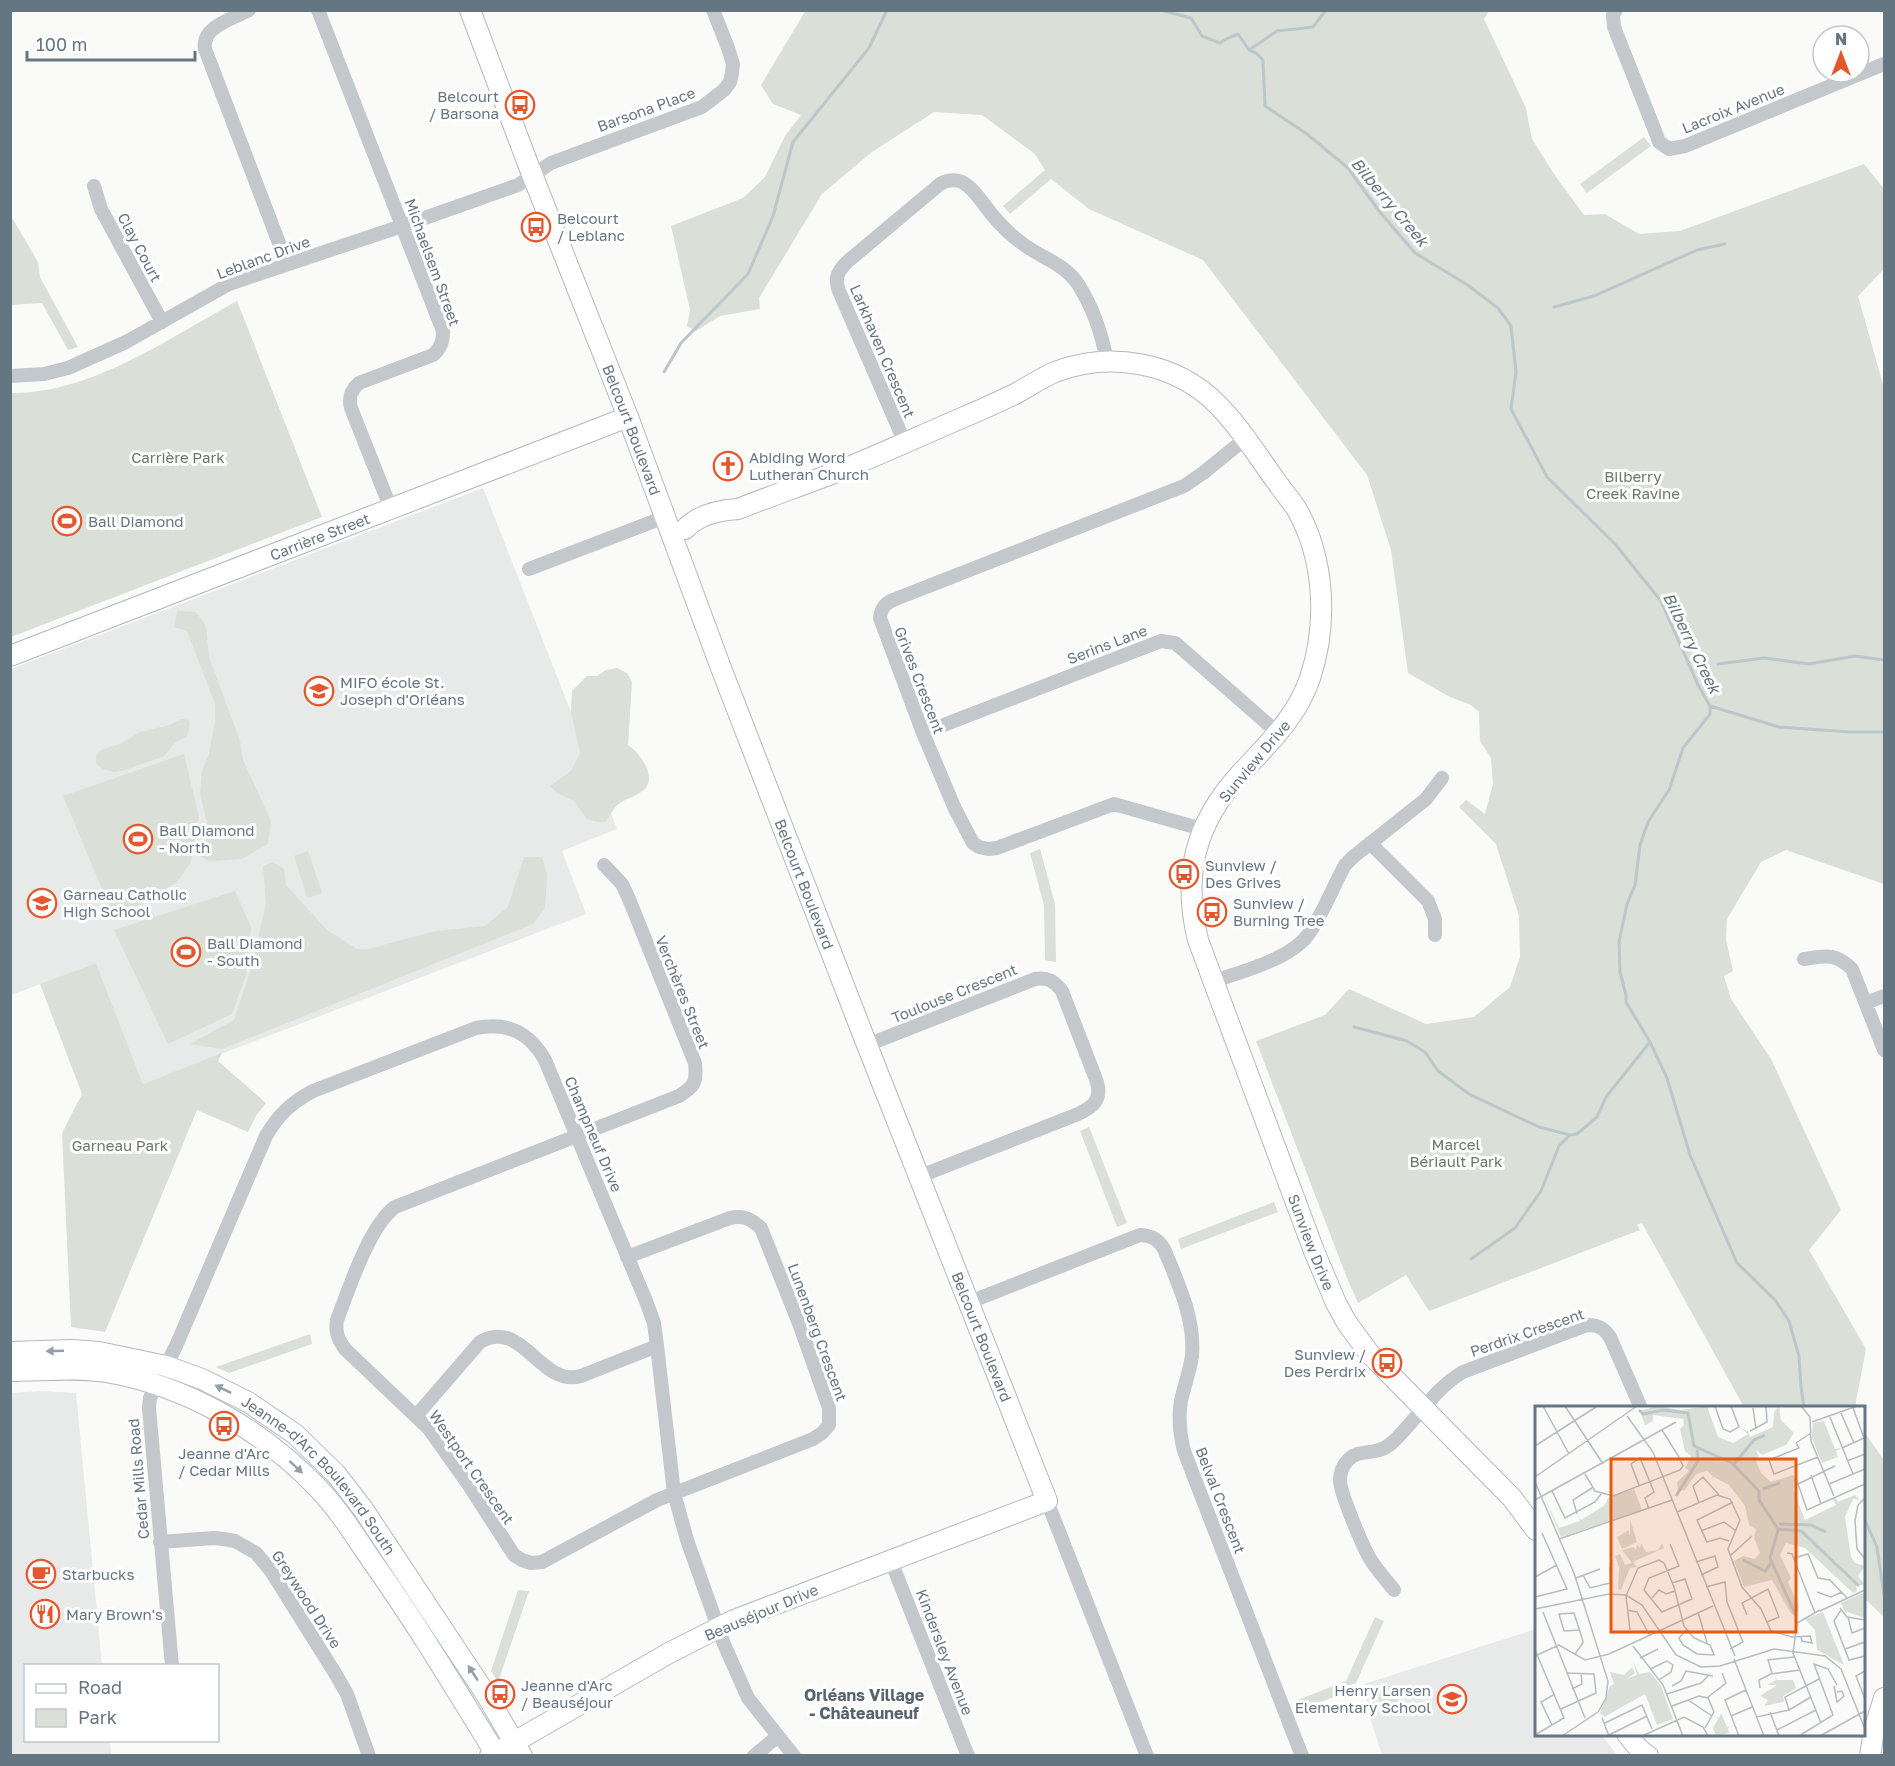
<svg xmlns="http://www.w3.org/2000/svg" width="1895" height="1766" font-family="'Golos Text',sans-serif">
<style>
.built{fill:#e8e9e9}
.green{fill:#dadfd7}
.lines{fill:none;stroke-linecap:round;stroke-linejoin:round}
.stream{stroke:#bbc7cb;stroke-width:3}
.secondary-casing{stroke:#b3babf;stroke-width:22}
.street{stroke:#c3c8cc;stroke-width:14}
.secondary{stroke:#fff;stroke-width:20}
.oneway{fill:#939fa8}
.labels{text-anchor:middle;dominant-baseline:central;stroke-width:6;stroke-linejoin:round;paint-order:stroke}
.poi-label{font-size:15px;fill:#657683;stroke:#fff;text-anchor:start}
.street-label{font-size:15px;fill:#657683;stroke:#fff}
.park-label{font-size:15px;fill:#687a64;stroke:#fff}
.water-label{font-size:16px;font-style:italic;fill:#60757c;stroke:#fff}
.neighbourhood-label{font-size:16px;font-weight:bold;fill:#57646e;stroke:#fff}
.inset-river{fill:none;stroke:#bbc7cb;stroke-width:3}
.inset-road{fill:none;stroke:#b5bdc2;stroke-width:1.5}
.view{fill:#e8590c;fill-opacity:0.15;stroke:#e8590c;stroke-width:3}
.inset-edge{fill:none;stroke:#657683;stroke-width:3}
</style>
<rect width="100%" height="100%" fill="#fafaf8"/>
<path class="built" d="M483,488L617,829L562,851L586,914L143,1084L96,963L11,995V669Z
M43,1391L76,1393L102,1665L26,1666V1740L110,1741L111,1755H11V1393Z
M1536,1629V1734L1602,1735L1617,1755H1382L1369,1714L1364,1684Z"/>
<path class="green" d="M806,10L1489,11L1484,19L1526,108L1532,139L1556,177L1584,215L1605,214L1639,234L1680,231L1864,164L1884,189V269L1858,296L1884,388V884L1786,850L1761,862L1727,919L1726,940L1733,971L1724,976L1731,999L1771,1059L1841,1210L1809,1250L1866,1349L1855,1407H1744L1642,1223L1637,1225L1640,1230L1429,1311L1406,1275L1358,1303L1347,1278L1256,1041L1325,1015L1349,989L1426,1024L1474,1017L1510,987L1520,957L1519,916L1496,844L1459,807L1466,800L1485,814L1493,784L1491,758L1480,741L1479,712L1471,705L1450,697L1408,673L1391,550L1367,475L1203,260L1089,209L1051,179L1010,214L1003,206L1045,170L1035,154L982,115L934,112L872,152L822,194L759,298L760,309L720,316L696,331L687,326L690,310L671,226L743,198L765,177L785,136L801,115L773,104L761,85Z
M1644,137L1651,146L1587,193L1580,184Z
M11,216L38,262L40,277L78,347L68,350L42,303L11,305Z
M237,301L322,517L11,637V393C91,394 169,338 237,301Z
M177,611L196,612L206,626L209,657L240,741L243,760L271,821L268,844L242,859L209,861L200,856L209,831L200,794L202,771L209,754L215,722V704L187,631L174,627Z
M617,668L627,673L632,682L628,745C639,752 657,775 645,789C639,795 627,798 620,803C614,807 610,816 605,822H596L586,818L574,801L557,793L550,786L571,771L580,753L571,712L572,691L587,676H597L606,670Z
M181,719L188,720L190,723L187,737L176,742L164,756L125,770L114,772L103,769L96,764V756L101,750L120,744L140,732L170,725Z
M184,754L199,817L191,862L177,882L148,901L114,917L63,796Z
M1040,849L1055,904L1056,962L1045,960L1044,905L1030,853Z
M308,851L322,893L307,898L294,856Z
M524,857H542L547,874L545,908L533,924L222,1049L190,1044L234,1020L252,966L266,903L263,866L273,862L284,869L286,885L327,930L357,949H368L436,931L485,926L508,907Z
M235,891L251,927L246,975L232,1014L168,1044L114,930Z
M96,963L143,1084L222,1053L218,1061L266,1103L256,1116L248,1132L197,1110L105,1332L71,1327L62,1133L82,1094L40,984Z
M1089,1127L1127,1223L1117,1227L1080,1131Z
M1274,1202L1278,1212L1181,1249L1178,1239Z
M310,1334L312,1344L229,1373L216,1367Z
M1864,1432L1884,1460V1617L1864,1598Z
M518,1590L529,1591L498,1682L491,1671Z
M1375,1617L1384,1621L1356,1683L1348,1686L1350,1691L1302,1709L1298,1700L1346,1681Z
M1379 1696a10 10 0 1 1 20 0a10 10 0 1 1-20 0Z"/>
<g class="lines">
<path class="stream" d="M1160,10L1191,18L1202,36L1220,43L1228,38L1238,34L1249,50L1256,53L1263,60L1265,106L1307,134L1348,168L1379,211L1415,253L1466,284L1498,308L1511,326L1516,372L1511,409L1547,477L1615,544L1661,601L1698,685L1710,706L1779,727L1850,732H1884
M1249,50L1277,31L1313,27L1326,10
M1554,307L1594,296L1697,250L1725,244
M664,372L681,343L748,274L773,216L793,142L869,48L887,10
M1718,664L1764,658L1809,664L1855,656L1884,660
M1710,706V714L1683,748L1669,790L1648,822L1640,845L1635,885L1627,904L1619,942L1620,972L1626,995V1002L1650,1042L1667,1078L1690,1155L1737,1263L1775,1300L1789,1321L1799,1356L1801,1387L1804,1408
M1354,1027L1407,1041L1425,1052L1438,1071L1469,1094L1539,1127L1570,1135L1577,1134L1597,1117L1606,1097L1650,1042
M1471,1259L1515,1228L1541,1191L1559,1146L1570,1135
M1864,1518L1877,1547L1884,1595"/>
<g class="secondary-casing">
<g id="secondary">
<path id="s1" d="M470,10L528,164L628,417L721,668L867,1045L1047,1501L734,1620L669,1653L490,1756"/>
<path id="s2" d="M685,529C698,515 720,510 738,509C771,496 806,484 839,471C881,454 922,435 964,417C981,410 998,402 1015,394C1028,387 1041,378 1055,372C1110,351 1175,362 1217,404C1240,427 1257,455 1276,481C1282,490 1290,499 1296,508C1325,558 1328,624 1310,678C1297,717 1268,744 1241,773C1195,823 1182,875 1198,940L1314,1251L1336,1303L1347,1323L1369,1353L1512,1498L1536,1530"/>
<path id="s3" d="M10,656L628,417"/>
<path id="s4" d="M10,1352L72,1350L99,1352L166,1366L202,1379L248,1402L295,1434L336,1474L363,1509L487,1696L522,1756"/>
<path d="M10,1371C42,1371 75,1367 106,1372C187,1386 261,1429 318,1488C339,1510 355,1536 372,1561C417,1624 456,1690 497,1756"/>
<path d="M1627,1734L1639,1749L1648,1756"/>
<path d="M1870,1756L1874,1730L1884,1698"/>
</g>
</g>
<path class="street" d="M249,10C232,19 201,27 205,49L287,264
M318,10L443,331C443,341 441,348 433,355L359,383C351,390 348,397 351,408L391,509
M1616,10L1613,15L1614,27L1657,136L1659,142L1669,149L1685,146L1884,64
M94,186L101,209L162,322
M10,376L44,374L68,368L126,342L229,284L402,226L518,185L551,163L702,107L724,90L730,82L732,73L733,64L728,48L713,10
M905,443L839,291C834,278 838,271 847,262L940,184C947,180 954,179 962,182C974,188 984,205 993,216C1001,225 1009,234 1019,241C1038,257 1063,262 1078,284C1092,306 1102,335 1107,361
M529,569L665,517
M923,733L1161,641L1175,643L1181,648L1278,733
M1202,829L1114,804L997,848L988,849L979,847L973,843L955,809L923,733L880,618C881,609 884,604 893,600L1184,486L1203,473L1245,439
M1370,843L1428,901L1435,919V935
M604,865L622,884L629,899L695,1063C697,1082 695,1086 679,1096L395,1207C369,1226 349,1289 337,1320C335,1332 338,1339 345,1349L429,1429L468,1484L514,1555L522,1560L531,1563L542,1562L657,1500L813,1439L822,1433L829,1425V1408L800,1326L761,1228C751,1219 744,1215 730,1218L627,1257
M1804,959C1826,956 1834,952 1852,969L1884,1050
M1212,982C1242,971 1293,959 1310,932C1324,911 1333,887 1345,865L1353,857L1426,799L1442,778
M1866,1003L1884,996
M867,1045L1035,979C1048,977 1054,981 1062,991L1097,1082C1102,1100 1093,1107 1078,1114L918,1177
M967,1303L1140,1235C1152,1236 1158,1239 1164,1249C1178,1283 1195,1318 1192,1356C1190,1371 1184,1386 1181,1401C1178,1418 1180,1435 1184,1451L1302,1756
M416,1416L480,1342C523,1317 540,1388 581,1376L657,1346
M1047,1501L1147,1756
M160,1542L214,1538L224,1539L235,1541L256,1553L271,1571L335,1673L347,1694L369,1756
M891,1561L968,1756
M1394,1590C1386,1580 1376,1569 1369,1557C1362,1544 1340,1493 1340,1480C1340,1472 1343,1465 1349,1459C1362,1447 1377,1458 1394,1441C1417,1419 1435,1388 1463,1372L1587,1325C1598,1325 1604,1328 1610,1337L1641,1408
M172,1666L149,1408L150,1398L176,1346L266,1136C278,1115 292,1102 313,1091L476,1028C508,1022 529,1032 545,1060L646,1301L654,1323L657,1346L674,1493L687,1540L724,1644L748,1698L794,1756
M754,1756L778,1736"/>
<use href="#secondary" class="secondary"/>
</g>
<defs><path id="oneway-solid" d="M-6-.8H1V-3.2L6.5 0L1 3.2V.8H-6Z" transform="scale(1.5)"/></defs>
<g class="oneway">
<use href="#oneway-solid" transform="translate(55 1351) rotate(178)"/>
<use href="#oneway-solid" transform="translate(223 1389) rotate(-154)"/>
<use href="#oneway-solid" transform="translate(296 1467) rotate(43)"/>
<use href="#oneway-solid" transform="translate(473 1673) rotate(-123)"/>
</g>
<defs>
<g id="bus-ring" transform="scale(1.5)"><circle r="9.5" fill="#fff" stroke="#e4572e" stroke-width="1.5"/><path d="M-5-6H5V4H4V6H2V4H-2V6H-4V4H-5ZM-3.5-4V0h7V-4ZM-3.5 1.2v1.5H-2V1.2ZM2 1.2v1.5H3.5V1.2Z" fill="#e4572e"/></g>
<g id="church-ring" transform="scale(1.5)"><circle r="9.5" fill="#fff" stroke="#e4572e" stroke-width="1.5"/><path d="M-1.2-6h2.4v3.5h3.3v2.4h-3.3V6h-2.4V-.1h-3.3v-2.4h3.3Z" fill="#e4572e"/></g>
<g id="stadium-ring" transform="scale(1.5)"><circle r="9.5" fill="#fff" stroke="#e4572e" stroke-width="1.5"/><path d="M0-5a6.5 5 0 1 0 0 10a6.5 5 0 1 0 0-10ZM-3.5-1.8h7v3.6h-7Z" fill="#e4572e"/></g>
<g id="school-ring" transform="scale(1.5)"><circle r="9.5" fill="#fff" stroke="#e4572e" stroke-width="1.5"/><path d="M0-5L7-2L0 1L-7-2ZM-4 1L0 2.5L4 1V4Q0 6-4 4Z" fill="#e4572e"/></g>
<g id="cafe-ring" transform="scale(1.5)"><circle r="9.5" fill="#fff" stroke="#e4572e" stroke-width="1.5"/><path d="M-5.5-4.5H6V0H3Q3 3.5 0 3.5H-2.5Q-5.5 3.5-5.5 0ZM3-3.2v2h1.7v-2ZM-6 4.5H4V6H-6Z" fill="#e4572e"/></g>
<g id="restaurant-ring" transform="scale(1.5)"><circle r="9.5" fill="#fff" stroke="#e4572e" stroke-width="1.5"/><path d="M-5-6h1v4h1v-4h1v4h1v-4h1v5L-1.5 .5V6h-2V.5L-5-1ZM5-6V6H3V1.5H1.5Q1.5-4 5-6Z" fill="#e4572e"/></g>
</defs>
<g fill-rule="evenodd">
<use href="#bus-ring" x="520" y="105"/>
<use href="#bus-ring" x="536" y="227"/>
<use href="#church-ring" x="728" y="466"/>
<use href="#stadium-ring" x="67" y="521"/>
<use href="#school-ring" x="319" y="691"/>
<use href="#stadium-ring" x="138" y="839"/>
<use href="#bus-ring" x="1184" y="874"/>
<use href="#school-ring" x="42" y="903"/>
<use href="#bus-ring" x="1212" y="912"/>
<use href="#stadium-ring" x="186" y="952"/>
<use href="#bus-ring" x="1387" y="1363"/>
<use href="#bus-ring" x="224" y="1426"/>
<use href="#cafe-ring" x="41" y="1574"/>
<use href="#restaurant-ring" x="45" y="1614"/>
<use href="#bus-ring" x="500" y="1694"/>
<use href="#school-ring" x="1452" y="1699"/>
</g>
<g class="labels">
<g class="poi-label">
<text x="499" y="96" text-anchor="end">Belcourt<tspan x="499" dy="17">/ Barsona</tspan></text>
<text x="557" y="218">Belcourt<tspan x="557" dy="17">/ Leblanc</tspan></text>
<text x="749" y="457">Abiding Word<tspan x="749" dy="17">Lutheran Church</tspan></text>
<text x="88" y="521">Ball Diamond</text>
<text x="340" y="682">MIFO école St.<tspan x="340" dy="17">Joseph d'Orléans</tspan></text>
<text x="159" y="830">Ball Diamond<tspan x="159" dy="17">- North</tspan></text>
<text x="1205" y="865">Sunview /<tspan x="1205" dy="17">Des Grives</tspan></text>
<text x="63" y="894">Garneau Catholic<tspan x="63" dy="17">High School</tspan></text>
<text x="1233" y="903">Sunview /<tspan x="1233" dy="17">Burning Tree</tspan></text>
<text x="207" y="943">Ball Diamond<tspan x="207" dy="17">- South</tspan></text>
<text x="1366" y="1354" text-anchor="end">Sunview /<tspan x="1366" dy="17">Des Perdrix</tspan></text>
<text x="224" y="1453" text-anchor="middle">Jeanne d'Arc<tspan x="224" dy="17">/ Cedar Mills</tspan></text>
<text x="62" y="1574">Starbucks</text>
<text x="66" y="1614">Mary Brown's</text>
<text x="521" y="1685">Jeanne d'Arc<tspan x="521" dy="17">/ Beauséjour</tspan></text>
<text x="1431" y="1690" text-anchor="end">Henry Larsen<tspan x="1431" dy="17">Elementary School</tspan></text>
</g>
<g class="street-label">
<text transform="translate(1733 108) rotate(-22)">Lacroix Avenue</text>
<text transform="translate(646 109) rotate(-20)">Barsona Place</text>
<text transform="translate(140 247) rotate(62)">Clay Court</text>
<text transform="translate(263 257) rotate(-20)">Leblanc Drive</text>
<text transform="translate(433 262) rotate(70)">Michaelsem Street</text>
<text transform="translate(883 351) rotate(67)">Larkhaven Crescent</text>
<text stroke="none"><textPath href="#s1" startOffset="450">Belcourt Boulevard</textPath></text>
<text stroke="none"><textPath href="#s3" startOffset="332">Carrière Street</textPath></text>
<text transform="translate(1107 644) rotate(-21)">Serins Lane</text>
<text transform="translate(920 680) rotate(69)">Grives Crescent</text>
<text transform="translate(1254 761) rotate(-50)">Sunview Drive</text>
<text stroke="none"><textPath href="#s1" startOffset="936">Belcourt Boulevard</textPath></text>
<text transform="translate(683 992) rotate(68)">Verchères Street</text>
<text transform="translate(954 993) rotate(-22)">Toulouse Crescent</text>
<text transform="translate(594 1134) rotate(67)">Champneuf Drive</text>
<text stroke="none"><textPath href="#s2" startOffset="1506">Sunview Drive</textPath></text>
<text transform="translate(818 1332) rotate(70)">Lunenberg Crescent</text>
<text transform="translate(1527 1332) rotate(-19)">Perdrix Crescent</text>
<text stroke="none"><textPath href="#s1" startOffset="1422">Belcourt Boulevard</textPath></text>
<text transform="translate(472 1467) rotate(55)">Westport Crescent</text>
<text stroke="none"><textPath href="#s4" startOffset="350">Jeanne-d'Arc Boulevard South</textPath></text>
<text transform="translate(138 1479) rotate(-95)">Cedar Mills Road</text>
<text transform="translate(1221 1500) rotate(69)">Belval Crescent</text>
<text transform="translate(307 1599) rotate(57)">Greywood Drive</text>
<text transform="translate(761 1612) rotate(-23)">Beauséjour Drive</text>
<text transform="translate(945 1652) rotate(69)">Kindersley Avenue</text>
</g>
<g class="park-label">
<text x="178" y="457">Carrière Park</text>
<text x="1633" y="476">Bilberry<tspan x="1633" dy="17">Creek Ravine</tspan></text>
<text x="1456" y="1144">Marcel<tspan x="1456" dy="17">Bériault Park</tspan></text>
<text x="120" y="1145">Garneau Park</text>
</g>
<g class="water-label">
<text transform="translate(1390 202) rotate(50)">Bilberry Creek</text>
<text transform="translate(1692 643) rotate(64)">Bilberry Creek</text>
</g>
<g class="neighbourhood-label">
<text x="864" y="1695">Orléans Village<tspan x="864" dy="18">- Châteauneuf</tspan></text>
</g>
</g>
<g transform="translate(1535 1406)">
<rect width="330" height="330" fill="#fafaf8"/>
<path d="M122,0L146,4L172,0L183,31L198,37L213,28L205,22L213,25L215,31L238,21L239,6L244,0L246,14L259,27L251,39L227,49L221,44L224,51L233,54L224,51L221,55L226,67L236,76L258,69L264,76L258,83L270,114L301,99L297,92L300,91L303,96L320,89L325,94L318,93L310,111L316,151L320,157L330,160L323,170L330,179H321L322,185L318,187L270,142L251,137L245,149L256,172L253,176L264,201L262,212L255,206L237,174L209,181L199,155L208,150L220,153L225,147L219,132L221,123L214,119L210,100L194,79L179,71L175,74L178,70L172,65L161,68L150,84L143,85L142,76L154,65L150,62L156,50L150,45L145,23L149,19L148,13L118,9V15L110,19L105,5ZM289,15L300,43L307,42L301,45L303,51L287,57L277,32L278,17ZM99,83L107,104L26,131L9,90L24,122L45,115L43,109L46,114L70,99L73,92ZM95,113L102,136L87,143L82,131L94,124L95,131ZM106,137L111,146L123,144L127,137L129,142L98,156L102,161L95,162L86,184L83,183L84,161L80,150L85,148L90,159L97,157L87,144L99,141L101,145L102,138L105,142ZM330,186V212L309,205L306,197ZM288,206L309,259L282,244L280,224L270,213ZM98,256L104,268L115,266L126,280L138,313L122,319L110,288L69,311L65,307L75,280L79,278L75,266L89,269L97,261L100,267L91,273L102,269ZM239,268L242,274H258L261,282L248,290L249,296L229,300L233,294L225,290L242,279H232L241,274ZM186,307L192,321L198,320L193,322L194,327L181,330L178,322L183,313L179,310L184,312Z" fill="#dadfd7"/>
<path class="inset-river" d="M104,4L108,8L128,4L153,7L159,40L197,57L224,85V94L243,123L266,125L324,180M199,58L219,34L230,29M228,83L245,77M141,90L163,55L162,44M244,118L276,119L291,126M243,124L235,152L261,210M208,154L230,165L236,157"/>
<path class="inset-road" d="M8,0L34,48M30,0L68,58M180,0L188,23L195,26L204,21L196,0M266,0L275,11L276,35L299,90M218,2L221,23M306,7L319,37M92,10L118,46L200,250M295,11L318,68M277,16L322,0M215,25L232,16L231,0M261,37L264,42L234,54L239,68L283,51M261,37L276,27M0,40L61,1M307,42L329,32L318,2M312,55L330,48M300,60L263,78L272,104L330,78M50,68L60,85L78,90L145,64L148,60L144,51L127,24M276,69L286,98M0,71L102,0M0,76L39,167L73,275L71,292L63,306L27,330M294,78L330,63M104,79L96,58L105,52L119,86L110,92L114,103M17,85L30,112L60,96L66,88M330,92L323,99L320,115L322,143L330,153M0,94L141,16M164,97L158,80L168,71L184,89M142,106L182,89L195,93L205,114L193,143L207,181L226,203L236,225L257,231L275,230L277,237L267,235L266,231M42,108L38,94L57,82M166,125L189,116L201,125M24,133L137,94M194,135L185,132L172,136L162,114L198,96M135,138L144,160L114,172L109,184L127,206L157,193L150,173L137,177M252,147L257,148L280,207M195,150L217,130M259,152L273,148L283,172L295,174L312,192M161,156L180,150L183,161L166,169M75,161L76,188M48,169L55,182L75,177M0,171L22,159M41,172L65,163M171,181L190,176L192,196L208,236L195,243M282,186L296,191L307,186M0,191L32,183L7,127M117,192L124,184L131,188L140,185M305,202L312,211L330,214M0,203L74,188L91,189L107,199L141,249L166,261L185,260L239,243L290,250L306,263L330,323M92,204L102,206L115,230M285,204L262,217L258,247L286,317M306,204L299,215L314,254L330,250M285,205L330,184M8,206L50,312M163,206L172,237M212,209L207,197L233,183L244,211L232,216M313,211L317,227L330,222M95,224L91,190L103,162L124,154L129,157L139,181L149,220L159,232L175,239L179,249L162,248L148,239L144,232L152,223M98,240L128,279L148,330M310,243L330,236M0,244L29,312L0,329M40,248L48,237V235L39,207L24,208L29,225L45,224M0,250L24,239L50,254L74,248L178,200M105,252L123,243M199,253L229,330M115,263L132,255L138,259L136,266L124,274M330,265L321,270L330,293M237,267L233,254L259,251M137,280L146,275L151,265L178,270M299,280L302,296L309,290L307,285L302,286M225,282L224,274L236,268L265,264M37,283L47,278L46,267M132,288L166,277L173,270M172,292L191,277L187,267M153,294L177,310M137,300L164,290L173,292L179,306L170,322M26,303L61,287L59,268L31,267M254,304L250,291L284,273M235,306L244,330M196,310L217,301M221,311L254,304L276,291M67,312L74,330M70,317L107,299L117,323M17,319L6,296L20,288M242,324L281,304M74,329L112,310M107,330L149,311L168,321L173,330M204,330L190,294L211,284M264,330L298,309L279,258L293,263L302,279M285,330L330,305"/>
<path class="view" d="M76,53H261V226H76Z"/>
<rect width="330" height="330" class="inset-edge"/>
</g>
<rect width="1895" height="1766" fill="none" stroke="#657683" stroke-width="24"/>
<rect x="24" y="1664" width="195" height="78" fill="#ffffff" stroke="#c1c8cd" stroke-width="1.5"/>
<rect x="36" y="1684" width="30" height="9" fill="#ffffff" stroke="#c1c8cd" stroke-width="1.5"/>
<text x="78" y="1694" font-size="18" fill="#657683">Road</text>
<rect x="36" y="1709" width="30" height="18" fill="#dadfd7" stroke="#c1c8cd" stroke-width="1.5"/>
<text x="78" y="1724" font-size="18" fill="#657683">Park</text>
<g transform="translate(1841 54)"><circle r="28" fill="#ffffff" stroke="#c1c8cd" stroke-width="1.5"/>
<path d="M0-4.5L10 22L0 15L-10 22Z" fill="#e4572e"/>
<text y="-9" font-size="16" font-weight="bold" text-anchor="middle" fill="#657683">N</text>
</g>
<path d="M27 51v9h168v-9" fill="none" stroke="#657683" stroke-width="3"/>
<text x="36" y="51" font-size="18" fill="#657683" stroke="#ffffff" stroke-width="4.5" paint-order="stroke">100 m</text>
</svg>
